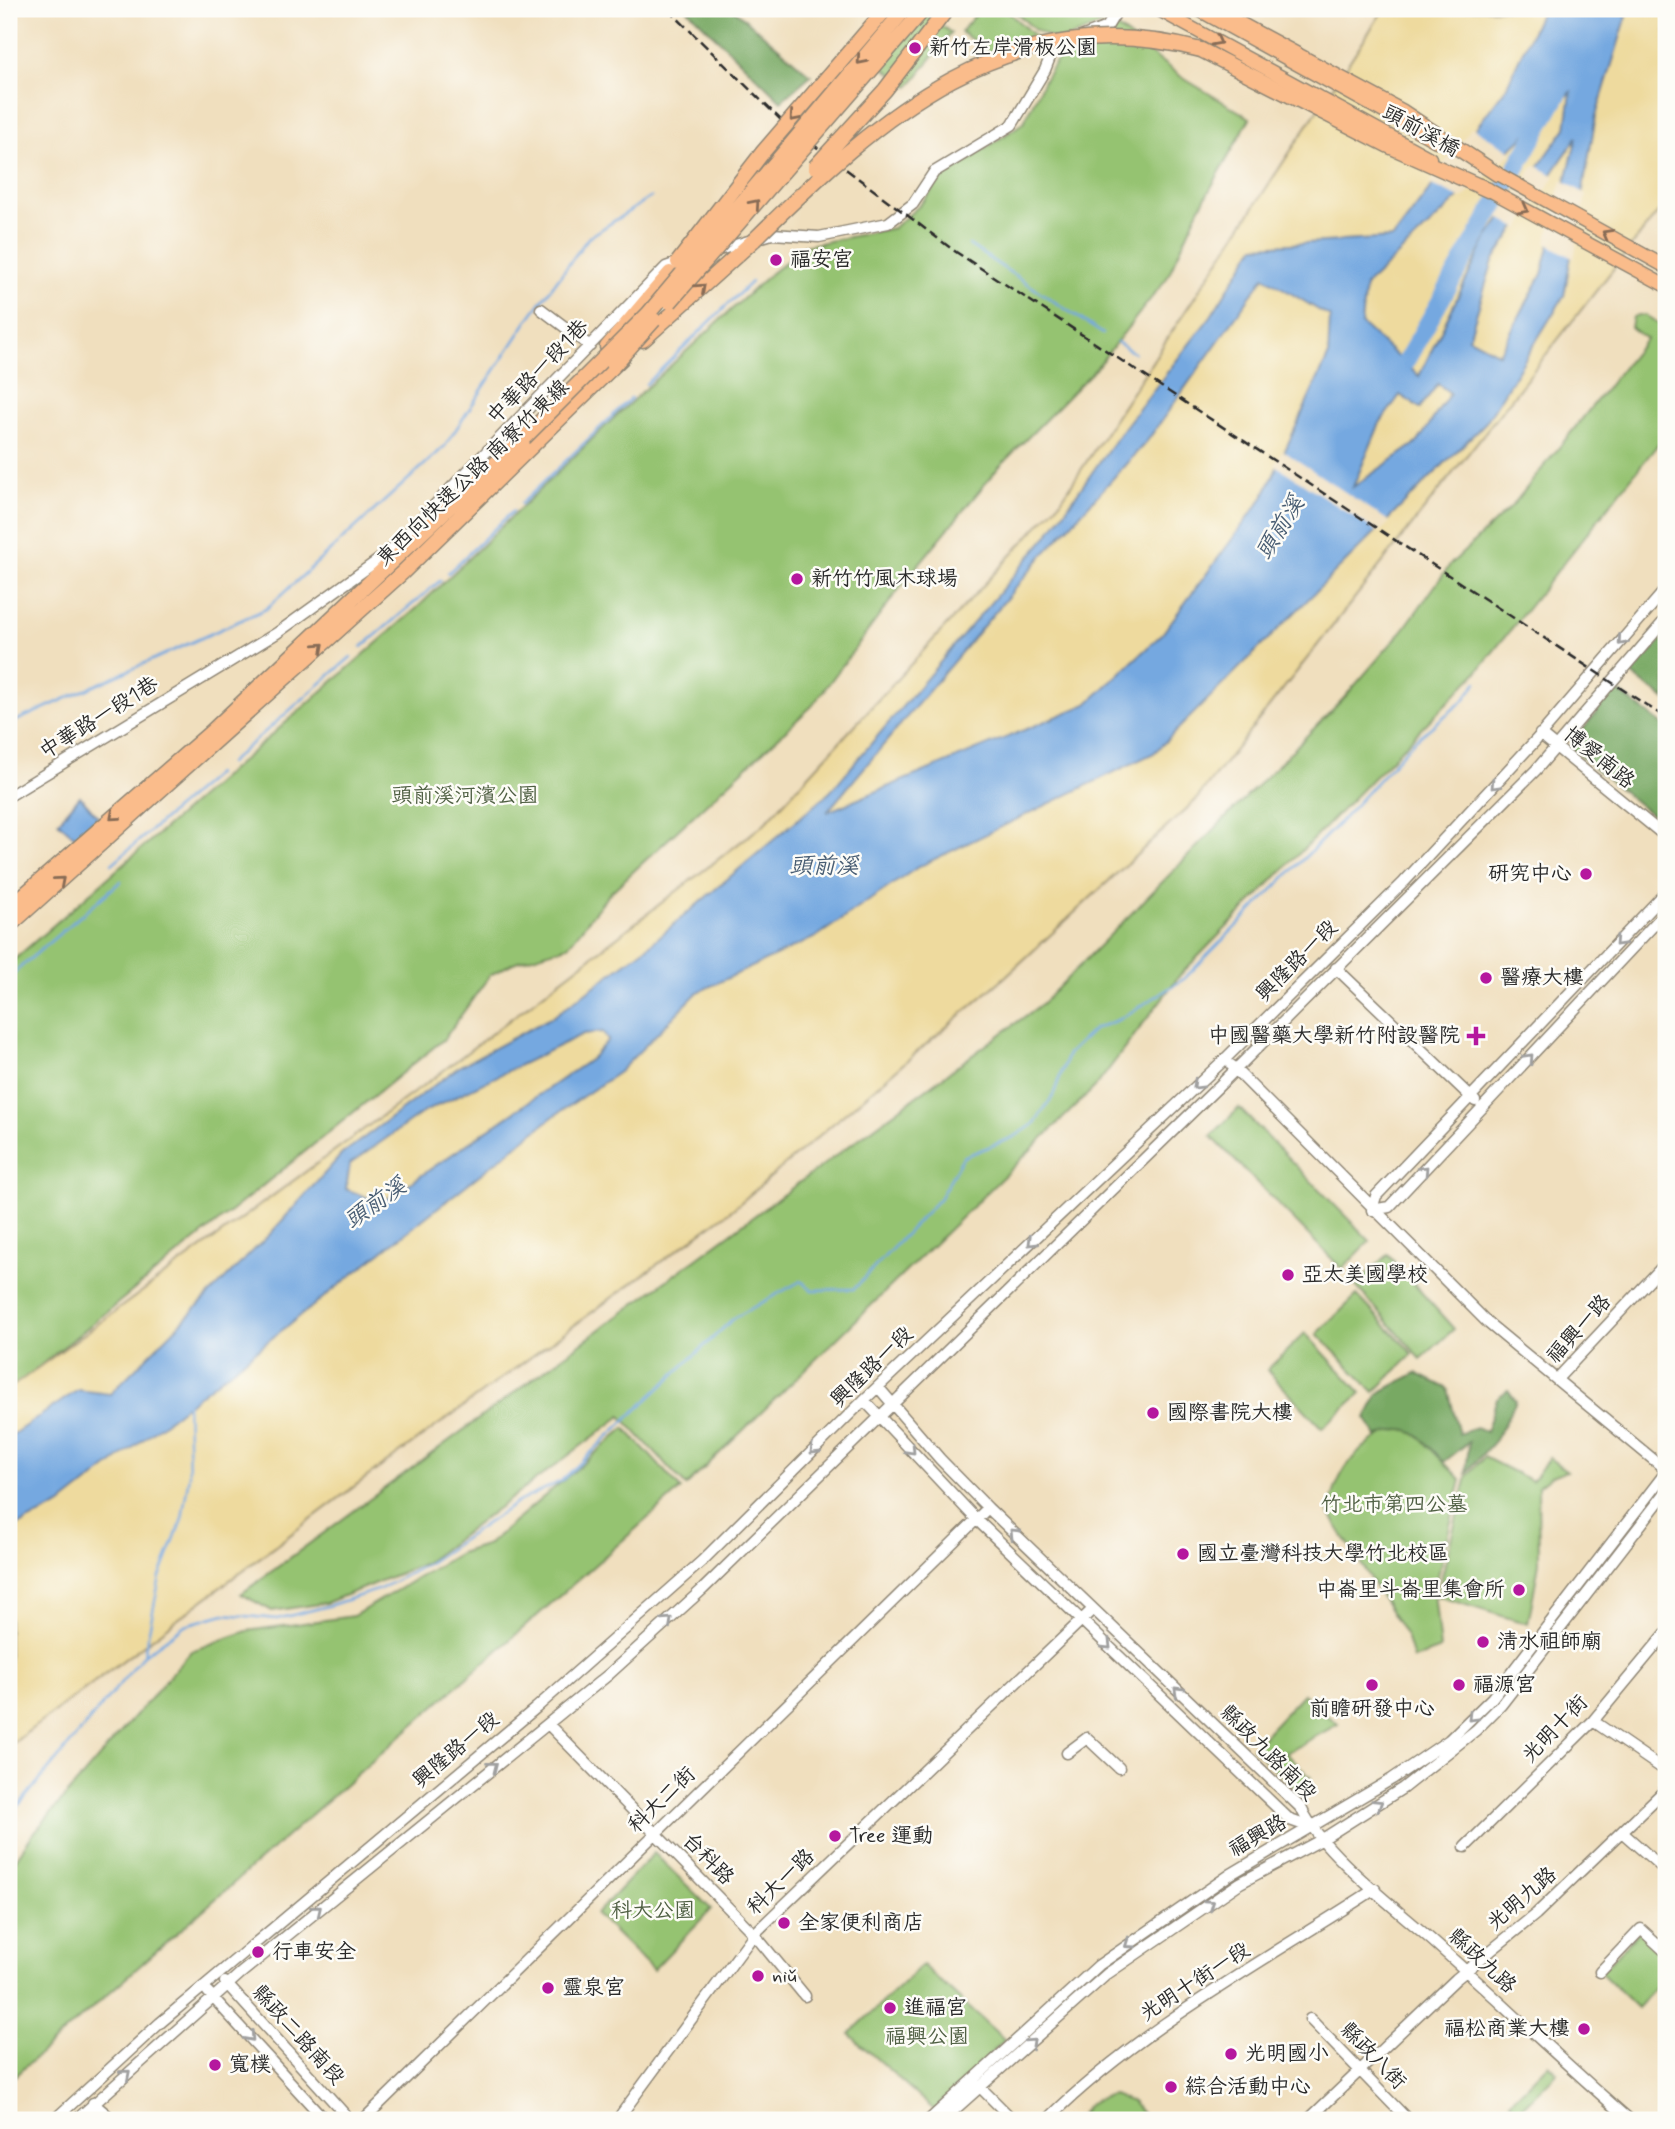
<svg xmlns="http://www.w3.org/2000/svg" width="1675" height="2129" font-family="Mynerve,'LXGW WenKai TC',sans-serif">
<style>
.green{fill:#95c371;stroke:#60774e;stroke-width:2}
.forest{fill:#78a963;stroke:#526a47;stroke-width:2}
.sand{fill:#eeda9e;stroke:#8c8264;stroke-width:2}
.water{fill:#74a8e0;stroke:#506a86;stroke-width:2;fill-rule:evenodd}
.pier{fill:#f0dfbe}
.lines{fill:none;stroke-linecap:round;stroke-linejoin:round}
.stream{stroke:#74a8e0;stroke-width:2.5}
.river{stroke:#74a8e0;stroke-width:18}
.minor-casing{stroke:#8e8574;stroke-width:13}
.major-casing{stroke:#8e8574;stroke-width:15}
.highway-casing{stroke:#8e8574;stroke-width:17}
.minor{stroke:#fff;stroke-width:10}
.major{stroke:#fabc8b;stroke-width:12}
.highway{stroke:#fabc8b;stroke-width:14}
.rail{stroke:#2b2b2b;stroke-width:2.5;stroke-dasharray:10 5;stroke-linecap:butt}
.highway-bridge-casing{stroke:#8e8574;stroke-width:17;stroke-linecap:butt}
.highway-bridge{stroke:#fabc8b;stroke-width:14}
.oneway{stroke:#886c56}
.oneway2{stroke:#a0a0a0}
.poi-dot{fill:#b5179e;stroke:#fdfcf7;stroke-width:2.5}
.labels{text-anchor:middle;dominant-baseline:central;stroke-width:5;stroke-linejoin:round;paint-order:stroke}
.poi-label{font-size:21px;fill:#2b2b2b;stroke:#fdfcf7;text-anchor:start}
.street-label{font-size:21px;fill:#2b2b2b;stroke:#fdfcf7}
.park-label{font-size:21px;fill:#506044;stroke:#fdfcf7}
.water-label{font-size:23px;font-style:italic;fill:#485d73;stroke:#fdfcf7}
</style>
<rect width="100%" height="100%" fill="#fdfcf7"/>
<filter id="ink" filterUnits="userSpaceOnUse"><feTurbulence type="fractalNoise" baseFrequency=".0143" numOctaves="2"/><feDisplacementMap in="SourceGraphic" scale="14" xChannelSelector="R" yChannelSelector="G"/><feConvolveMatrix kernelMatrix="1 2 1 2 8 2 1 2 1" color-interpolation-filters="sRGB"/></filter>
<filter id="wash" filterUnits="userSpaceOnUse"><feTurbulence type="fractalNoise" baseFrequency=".00686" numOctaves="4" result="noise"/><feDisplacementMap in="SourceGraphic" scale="28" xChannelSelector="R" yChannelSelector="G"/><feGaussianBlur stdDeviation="1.57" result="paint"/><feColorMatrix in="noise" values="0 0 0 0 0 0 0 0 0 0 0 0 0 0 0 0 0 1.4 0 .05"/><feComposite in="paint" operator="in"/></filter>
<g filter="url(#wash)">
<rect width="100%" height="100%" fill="#f0dfbe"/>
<path class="green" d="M980,9H1005L1044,45L994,55L961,32Z
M1012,9H1089L1108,22L1059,42L1035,30Z
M921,10L951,33L909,87L879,64Z
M1112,24L1183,78L1250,118L1199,209L1167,278L1096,368L999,467L909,576L812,706L609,894L568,946L513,963L490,975L444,1039L9,1391V964L417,608L618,414L769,275L805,246L893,228L919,206L940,180L1024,122L1044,80L1062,52Z
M1645,315L1666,328V434L1477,672L1180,975L1096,1086L686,1486L621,1416L425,1563L326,1603L272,1611L241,1594L1043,1003L1343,699L1403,630L1451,564L1513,505L1646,339L1631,327L1633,317Z
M1239,1108L1370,1241L1342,1269L1211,1136Z
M1388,1255L1454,1329L1421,1359L1355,1285Z
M1357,1295L1413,1354L1374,1392L1317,1334Z
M1305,1333L1361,1393L1322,1428L1267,1370Z
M625,1428L681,1489L9,2081V1869L32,1835L191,1651L247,1631L353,1616L460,1553L488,1544Z
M1394,1428L1415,1432L1461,1480L1434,1592L1440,1649L1413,1659L1406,1636L1329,1513C1336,1471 1356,1447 1394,1428Z
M1484,1457L1532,1481L1549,1458L1567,1471L1551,1476L1538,1486L1539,1563L1528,1624L1437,1596L1467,1476Z
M1303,1694L1338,1724L1286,1753L1311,1778L1296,1790L1252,1748Z
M654,1853L711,1909L653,1970L596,1914Z
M1641,1929L1666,1952V1976L1637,2008L1600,1972Z
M922,1965L1005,2040L934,2110L849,2034Z
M1548,2064L1557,2073L1518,2111L1510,2102Z
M1113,2095L1132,2102L1148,2120H1078C1085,2103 1095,2099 1113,2095Z"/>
<path class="forest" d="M687,9H733L811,75L781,101Z
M1664,637L1666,638V700L1631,674Z
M1615,689L1666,727V827L1569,747Z
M1416,1373L1448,1389L1459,1434L1476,1427L1486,1432L1497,1398L1508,1390L1516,1401L1495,1440L1466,1473L1469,1442L1444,1462C1421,1438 1411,1419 1377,1437L1366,1418L1379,1393Z"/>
<path class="sand" d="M1384,9H1666V202L1195,801L1005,977L733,1209L367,1477L9,1746V1389L435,1077L764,824L1060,502Z"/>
<path class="water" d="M1542,9H1629L1596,116L1564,296L1486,422L1154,753L918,867L816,937L698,992L619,1072L554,1116L60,1505L9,1530V1437L78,1390L110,1394L271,1233L342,1154L460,1066L554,1016L646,948L830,792L1048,535L1117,437L1211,316L1255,246L1393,238L1506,88ZM1571,92L1566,128L1485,241L1419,376L1361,324L1365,286ZM1577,137L1542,274L1499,354L1469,338L1493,261ZM1264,277L1330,317L1328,357L1264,496L1162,634L1087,704L827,812L1043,555L1147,441ZM1438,384L1450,393L1418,442L1353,487L1380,423L1400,395L1420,408ZM603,1032L608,1040L591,1059L381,1203L346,1189L350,1164L422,1113L583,1034Z
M80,796L98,817L75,837L58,822Z"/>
<path class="pier" d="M1472,127L1513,152L1462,199L1429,184Z
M1535,165L1555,176L1519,229L1498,217Z
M1562,180L1586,194L1574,259L1546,243Z
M1282,450L1390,522L1379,533L1275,465Z"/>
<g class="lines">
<path class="stream" d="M969,245L1103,334
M1117,342L1134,353
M646,384L751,282
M521,504L631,398
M448,573L513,511
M362,647L441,580
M9,724L266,609L445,446L530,317L588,238L651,197
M229,763L351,657
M112,864L216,774
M9,977L121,881
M144,1655L160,1577L182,1519L189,1475L187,1402
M9,1817L144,1655L185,1625L224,1614L277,1619L328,1606L380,1589L427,1564L518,1502L561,1481L734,1318L801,1281L812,1290L854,1289L939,1199L963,1157L1014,1137L1034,1124L1053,1096L1068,1054L1094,1029L1120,1019L1184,979L1339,823L1413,742L1463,701L1477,682"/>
<path class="river" d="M1394,382L1559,93"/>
</g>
</g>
<g filter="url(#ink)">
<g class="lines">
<g class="minor-casing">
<path id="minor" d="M1081,37L1107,27L1118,9
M712,252L772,234L819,237L888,223L913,204L934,172L1012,125L1045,70L1054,47L1062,44
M541,309L590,346
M1540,734L1666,837
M9,796L277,633L388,553L666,267L683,261
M1336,968L1475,1101
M1231,1065L1488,1323L1666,1470
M1372,1210L1376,1196L1666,892
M1372,1210L1389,1207L1666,912
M1557,1379L1666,1263
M878,1387L940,1459L988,1508L1301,1808C1323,1854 1396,1908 1436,1944C1501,2002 1564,2063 1630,2120
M864,1400L976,1519L1290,1820L1310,1827
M1593,1721L1666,1771
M548,1724L754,1934L805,1996
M1067,1753L1087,1738L1119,1768
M1623,1833L1666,1871
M1465,1847L1593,1721L1666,1633
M1600,1972L1641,1929L1666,1952
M225,1982L350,2120
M208,1992L325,2120
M1310,2019L1408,2120
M975,2082L1013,2120
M93,2103L113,2120
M54,2120L160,2023L536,1708L702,1561L864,1400L1225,1059L1404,882L1536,740L1666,589
M76,2120L241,1973L608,1675L703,1589L1219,1086L1536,770L1666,619
M363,2120L988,1508
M617,2120L754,1934L1092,1610
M929,2120L1099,1965L1231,1874L1392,1779L1449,1740L1492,1698L1666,1472
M943,2120L1107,1974L1240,1883L1321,1840L1403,1788L1476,1730L1501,1705L1666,1492
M1047,2120C1142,2026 1263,1962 1375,1889
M1308,2120L1456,1979L1536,1914L1666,1789"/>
</g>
<g class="major-casing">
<path id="major" d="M1157,9L1430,158
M1197,9L1436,141
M1489,169L1666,267
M1480,185L1666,286"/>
</g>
<g class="highway-casing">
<path id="highway" d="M1212,9L1403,112L1497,174
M1201,50L1387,145L1488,190
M643,340L754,240
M607,347L670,273
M9,908L210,733L532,429
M9,926L402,573L622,358"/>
</g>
<use href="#minor" class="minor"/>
<use href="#major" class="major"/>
<use href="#highway" class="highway"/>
<path class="rail" d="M668,9L782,121L956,252L1666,718"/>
<g class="highway-bridge-casing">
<path id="highway-bridge" d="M815,167L885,90L947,9
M754,240C880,116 1006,0 1201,50
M678,262L763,152L886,9
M670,302L924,9
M613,366L654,320
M524,438L648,314L905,9"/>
</g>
<use href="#highway-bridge" class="highway-bridge"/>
</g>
<defs><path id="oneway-chevron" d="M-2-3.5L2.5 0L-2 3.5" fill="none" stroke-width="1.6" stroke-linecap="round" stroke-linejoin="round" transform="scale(1.75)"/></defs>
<g class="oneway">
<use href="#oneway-chevron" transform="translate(1217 41) rotate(28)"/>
<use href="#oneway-chevron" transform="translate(861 60) rotate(131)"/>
<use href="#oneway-chevron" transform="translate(794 117) rotate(131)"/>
<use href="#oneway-chevron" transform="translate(755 204) rotate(-49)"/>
<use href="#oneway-chevron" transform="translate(1524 209) rotate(28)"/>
<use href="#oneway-chevron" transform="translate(1607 234) rotate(-151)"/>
<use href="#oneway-chevron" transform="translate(701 288) rotate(-42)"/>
<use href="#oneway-chevron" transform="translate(320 647) rotate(-42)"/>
<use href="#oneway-chevron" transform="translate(114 816) rotate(139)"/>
<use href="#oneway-chevron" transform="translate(60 881) rotate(-41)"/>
</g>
<g class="oneway2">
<use href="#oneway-chevron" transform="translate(1622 641) rotate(131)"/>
<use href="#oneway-chevron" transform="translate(1495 785) rotate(133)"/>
<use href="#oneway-chevron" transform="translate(1619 942) rotate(133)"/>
<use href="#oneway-chevron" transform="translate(1529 1058) rotate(-47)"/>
<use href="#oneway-chevron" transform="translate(1197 1085) rotate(136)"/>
<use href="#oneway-chevron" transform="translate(1424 1170) rotate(-47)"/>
<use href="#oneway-chevron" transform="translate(1032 1242) rotate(136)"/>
<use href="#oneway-chevron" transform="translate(814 1450) rotate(135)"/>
<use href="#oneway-chevron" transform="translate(911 1450) rotate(47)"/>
<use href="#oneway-chevron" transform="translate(1014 1533) rotate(-135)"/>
<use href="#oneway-chevron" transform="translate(668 1621) rotate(-42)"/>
<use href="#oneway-chevron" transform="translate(1107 1645) rotate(45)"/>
<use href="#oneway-chevron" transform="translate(1178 1691) rotate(-136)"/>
<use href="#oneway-chevron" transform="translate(1472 1717) rotate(135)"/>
<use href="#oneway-chevron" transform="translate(493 1766) rotate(-38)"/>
<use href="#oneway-chevron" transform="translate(1378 1804) rotate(-32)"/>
<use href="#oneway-chevron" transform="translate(1210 1904) rotate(-34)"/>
<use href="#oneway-chevron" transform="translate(317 1910) rotate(-39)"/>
<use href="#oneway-chevron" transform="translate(1129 1944) rotate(145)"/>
<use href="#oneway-chevron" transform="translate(250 2037) rotate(48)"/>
<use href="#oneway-chevron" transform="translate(1031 2043) rotate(-42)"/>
<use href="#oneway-chevron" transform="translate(126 2074) rotate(-41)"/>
</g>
</g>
<g class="poi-dot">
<circle cx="915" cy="48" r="7"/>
<circle cx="776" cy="260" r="7"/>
<circle cx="797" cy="579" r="7"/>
<circle cx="1586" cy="874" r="7"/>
<circle cx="1486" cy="978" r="7"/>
<path d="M1472.5 1025.5h7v7h7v7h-7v7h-7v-7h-7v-7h7z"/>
<circle cx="1288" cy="1275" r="7"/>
<circle cx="1153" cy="1413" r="7"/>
<circle cx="1183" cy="1554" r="7"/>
<circle cx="1519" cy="1590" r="7"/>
<circle cx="1483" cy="1642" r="7"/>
<circle cx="1372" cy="1685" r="7"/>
<circle cx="1459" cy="1685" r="7"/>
<circle cx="835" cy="1836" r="7"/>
<circle cx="784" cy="1923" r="7"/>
<circle cx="258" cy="1952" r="7"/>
<circle cx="758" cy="1976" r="7"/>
<circle cx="548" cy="1988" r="7"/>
<circle cx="890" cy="2008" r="7"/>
<circle cx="1584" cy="2029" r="7"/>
<circle cx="1231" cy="2054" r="7"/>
<circle cx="215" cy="2065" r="7"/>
<circle cx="1171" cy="2087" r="7"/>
</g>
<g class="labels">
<g class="poi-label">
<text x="929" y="48">新竹左岸滑板公園</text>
<text x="790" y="260">福安宮</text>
<text x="811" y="579">新竹竹風木球場</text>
<text x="1572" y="874" text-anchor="end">研究中心</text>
<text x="1500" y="978">醫療大樓</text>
<text x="1460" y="1036" text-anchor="end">中國醫藥大學新竹附設醫院</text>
<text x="1302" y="1275">亞太美國學校</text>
<text x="1167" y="1413">國際書院大樓</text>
<text x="1197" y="1554">國立臺灣科技大學竹北校區</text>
<text x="1505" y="1590" text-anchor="end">中崙里斗崙里集會所</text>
<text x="1497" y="1642">清水祖師廟</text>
<text x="1473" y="1685">福源宮</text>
<text x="1372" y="1709" text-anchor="middle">前瞻研發中心</text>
<text x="849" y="1836">Tree 運動</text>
<text x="798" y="1923">全家便利商店</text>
<text x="272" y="1952">行車安全</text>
<text x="772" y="1976">niǔ</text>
<text x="562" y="1988">靈泉宮</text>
<text x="904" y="2008">進福宮</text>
<text x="1570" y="2029" text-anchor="end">福松商業大樓</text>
<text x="1245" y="2054">光明國小</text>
<text x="229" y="2065">寬樸</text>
<text x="1185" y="2087">綜合活動中心</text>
</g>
<g class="street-label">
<text transform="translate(1421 131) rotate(29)">頭前溪橋</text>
<text transform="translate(538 372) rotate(-46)">中華路一段1巷</text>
<text transform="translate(473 473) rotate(-44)">東西向快速公路 南寮竹東線</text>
<text transform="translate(99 718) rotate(-32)">中華路一段1巷</text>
<text transform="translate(1599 758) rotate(39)">博愛南路</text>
<text transform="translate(1297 961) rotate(-45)">興隆路一段</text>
<text transform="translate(1579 1329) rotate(-48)">福興一路</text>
<text transform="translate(872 1367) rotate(-44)">興隆路一段</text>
<text transform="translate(1555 1729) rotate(-46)">光明十街</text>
<text transform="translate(456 1750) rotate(-40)">興隆路一段</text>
<text transform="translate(1268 1753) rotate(45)">縣政九路南段</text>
<text transform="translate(662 1800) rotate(-44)">科大二街</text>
<text transform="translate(1258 1836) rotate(-30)">福興路</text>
<text transform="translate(708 1859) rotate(46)">台科路</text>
<text transform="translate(781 1882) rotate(-44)">科大一路</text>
<text transform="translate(1522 1899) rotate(-41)">光明九路</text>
<text transform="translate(1482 1961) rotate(43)">縣政九路</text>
<text transform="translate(1195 1982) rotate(-33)">光明十街一段</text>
<text transform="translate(298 2035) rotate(48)">縣政二路南段</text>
<text transform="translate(1373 2056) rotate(46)">縣政八街</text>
</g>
<g class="park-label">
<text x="465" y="796">頭前溪河濱公園</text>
<text x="1394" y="1505">竹北市第四公墓</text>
<text x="653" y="1911">科大公園</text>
<text x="927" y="2037">福興公園</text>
</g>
<g class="water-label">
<text transform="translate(1281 528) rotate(-58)">頭前溪</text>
<text x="824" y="867">頭前溪</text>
<text transform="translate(376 1204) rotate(-35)">頭前溪</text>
</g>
</g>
<rect width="1675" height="2129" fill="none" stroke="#fdfcf7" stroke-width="35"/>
</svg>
